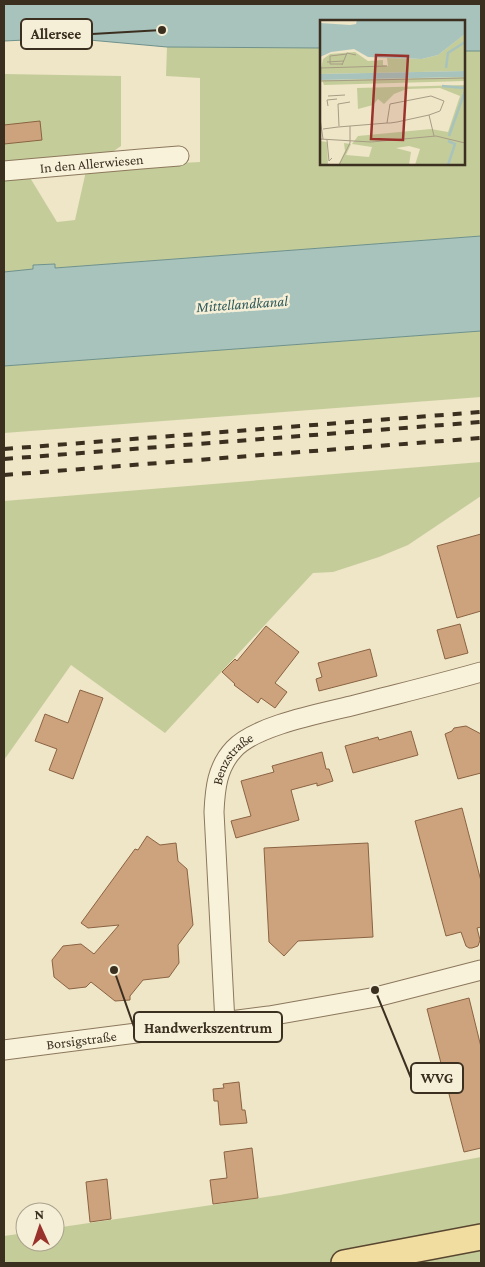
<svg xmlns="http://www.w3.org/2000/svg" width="485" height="1267" font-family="'Crimson Pro',serif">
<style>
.green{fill:#c4cd9a;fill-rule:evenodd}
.water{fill:#a8c3bc;stroke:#6e918b}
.building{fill:#cda37d;stroke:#8a6342}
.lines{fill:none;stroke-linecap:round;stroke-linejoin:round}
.minor-casing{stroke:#8b785c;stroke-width:21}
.major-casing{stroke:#594630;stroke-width:28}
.minor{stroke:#f9f2db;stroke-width:19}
.major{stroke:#f1dda0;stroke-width:25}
.rail{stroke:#3b2f20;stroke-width:4;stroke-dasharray:9 9;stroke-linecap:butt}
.labels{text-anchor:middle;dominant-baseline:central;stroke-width:5;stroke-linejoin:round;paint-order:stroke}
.street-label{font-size:14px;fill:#3b2f20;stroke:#f6efd7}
.water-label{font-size:15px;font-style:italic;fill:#2f5a5b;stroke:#f6efd7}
.inset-river{fill:none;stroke:#a8c3bc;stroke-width:2.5}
.inset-road{fill:none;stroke:#a79c84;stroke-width:1}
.view{fill:#9a322c;fill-opacity:0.15;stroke:#9a322c;stroke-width:2.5}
.inset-edge{fill:none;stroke:#3b2f20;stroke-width:2.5}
.leader{fill:none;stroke:#3b2f20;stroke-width:2}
.callout-dot{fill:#3b2f20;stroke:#f6efd7;stroke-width:2}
.callout{fill:#f6efd7;stroke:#3b2f20;stroke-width:2}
.callout-label{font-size:15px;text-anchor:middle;font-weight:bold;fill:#3b2f20}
</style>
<rect width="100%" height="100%" fill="#efe5c7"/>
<path class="green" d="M167,47L321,48V164H464V51H481V236L55,268L54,264L33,265V269L4,272V74L121,76V146L88,169L142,165L200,162V78L166,76ZM86,171L75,220L57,222L29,176Z
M481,331V397L4,433V366Z
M481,462V496L408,545L379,557L333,572L313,573L165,733L71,665L4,760V501Z
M481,1157V1263H4V1236L25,1233V1242H55V1228L280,1195Z"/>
<path class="water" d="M4,4H481V51H464V21H321V48L167,47L67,38L4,41Z
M481,236V331L4,366V272L33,269V265L55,264V268Z"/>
<path class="building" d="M40,121L42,140L4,144V125Z
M481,534V611L457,618L437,546Z
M460,624L468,653L445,659L437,630Z
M266,626L299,652L275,683L287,692L275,708L261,698L258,703L234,685L235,684L222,672L235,659L237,661Z
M370,649L377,676L319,691L316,679L322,677L318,663Z
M80,690L103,698L73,779L49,770L57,749L35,741L45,714L68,723Z
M466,726L481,734V773L458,779L445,734L452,731L454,728Z
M411,731L418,755L353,773L345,746L378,737L379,740Z
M322,752L326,769H329L333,781L317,786V783L291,790L299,820L236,838L231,821L251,816L241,781L274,772L272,766Z
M462,808L481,881V927L477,928L480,940L478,946L472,948H469L466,946L461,932L446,936L415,821Z
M147,836L160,845L176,843L178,861L187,869L193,925L178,945L179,963L169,977L143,980L130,996V1000L115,1001L91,982L86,987L69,989L54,977L52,960L63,946L81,944L94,954L119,925L88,928L81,923L135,849L138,850Z
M368,843L373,937L298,941L284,956L269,942L264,848Z
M469,998L481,1047V1148L464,1152L427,1009Z
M239,1082L242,1110H245L247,1123L220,1125L218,1101H214L213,1089L224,1088L223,1084Z
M252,1148L258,1198L213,1204L210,1180L227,1178L224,1152Z
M107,1179L111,1219L90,1222L86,1182Z"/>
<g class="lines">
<g class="minor-casing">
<g id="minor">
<path id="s1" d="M4,171L141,159L179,156"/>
<path id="s2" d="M225,1023L214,812C215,789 217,767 234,749C256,725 323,713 355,705C397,694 439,684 481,672"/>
<path id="s3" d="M4,1050L269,1016L376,997L481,970"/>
</g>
</g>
<g class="major-casing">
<path id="major" d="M344,1263L481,1237"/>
</g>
<use href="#minor" class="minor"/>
<use href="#major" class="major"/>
<path class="rail" d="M4,449L481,412
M4,459L481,422
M4,475L481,438"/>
</g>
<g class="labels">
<g class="street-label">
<text stroke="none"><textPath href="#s1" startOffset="88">In den Allerwiesen</textPath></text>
<text stroke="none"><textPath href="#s2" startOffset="270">Benzstraße</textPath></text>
<text stroke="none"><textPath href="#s3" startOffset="78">Borsigstraße</textPath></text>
</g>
<g class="water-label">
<text transform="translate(242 304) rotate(-4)">Mittellandkanal</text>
</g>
</g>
<g transform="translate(320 20)">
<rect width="145" height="145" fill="#efe5c7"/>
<path d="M145,14V51L0,54L3,39L10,34L35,32L48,41L63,40V45L68,46L67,38L102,39L118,35ZM145,57V61L4,65L2,60ZM145,65V145H95L100,129L89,126L76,128L91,132L89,145H9L19,144L25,131L24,123L31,124L26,135L49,137L52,127L32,124L38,116L111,109L128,112L140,76L120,68L87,69L74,74L64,84L58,79L53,85L38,89L37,68ZM0,121L7,122L8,145H0Z" fill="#c4cd9a"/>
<path d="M37,0H145V14L118,35L102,39L48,37L34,29L11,32L0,37V3L30,5L36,4ZM145,51V57L0,60V54Z" fill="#a8c3bc"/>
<path class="inset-river" d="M126,48L128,33L145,22M122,66L145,68M129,116L145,71M128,121L135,124L128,145"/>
<path class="inset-road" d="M7,42L24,41M23,44H10V36L27,34M22,45L27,33L36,35M0,48L67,46M0,61L145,58M8,76L25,75M8,86L7,80L17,79M109,95L114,116M0,98L3,119M19,106L18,84L30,82M3,109L18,107L67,103H70L77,102L109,95L120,91L124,81L111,76L70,84L67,103M0,119L51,122L116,116L145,123M7,120L9,141L12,138M19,145L30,123V106"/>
<path class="view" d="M56,35L88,36L83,120L51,119Z"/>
<rect width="145" height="145" class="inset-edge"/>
</g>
<path class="leader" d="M162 30L92 34M114 970L134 1027M375 990L411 1078"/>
<g class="callout-dot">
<circle cx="162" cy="30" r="5"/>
<circle cx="114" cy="970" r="5"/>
<circle cx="375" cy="990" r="5"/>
</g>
<g class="callout">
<rect x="21" y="19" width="71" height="30" rx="5"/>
<rect x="134" y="1012" width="148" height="30" rx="5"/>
<rect x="411" y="1063" width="52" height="30" rx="5"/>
</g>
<g class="callout-label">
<text x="56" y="39">Allersee</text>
<text x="208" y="1033">Handwerkszentrum</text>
<text x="437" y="1083">WVG</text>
</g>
<rect width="485" height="1267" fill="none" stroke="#3b2f20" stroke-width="10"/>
<g transform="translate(40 1227) rotate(357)"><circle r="24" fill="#f6efd7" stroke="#aba28e"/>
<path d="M0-4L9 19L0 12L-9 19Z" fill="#9a322c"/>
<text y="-8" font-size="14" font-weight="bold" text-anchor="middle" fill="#3b2f20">N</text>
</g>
</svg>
